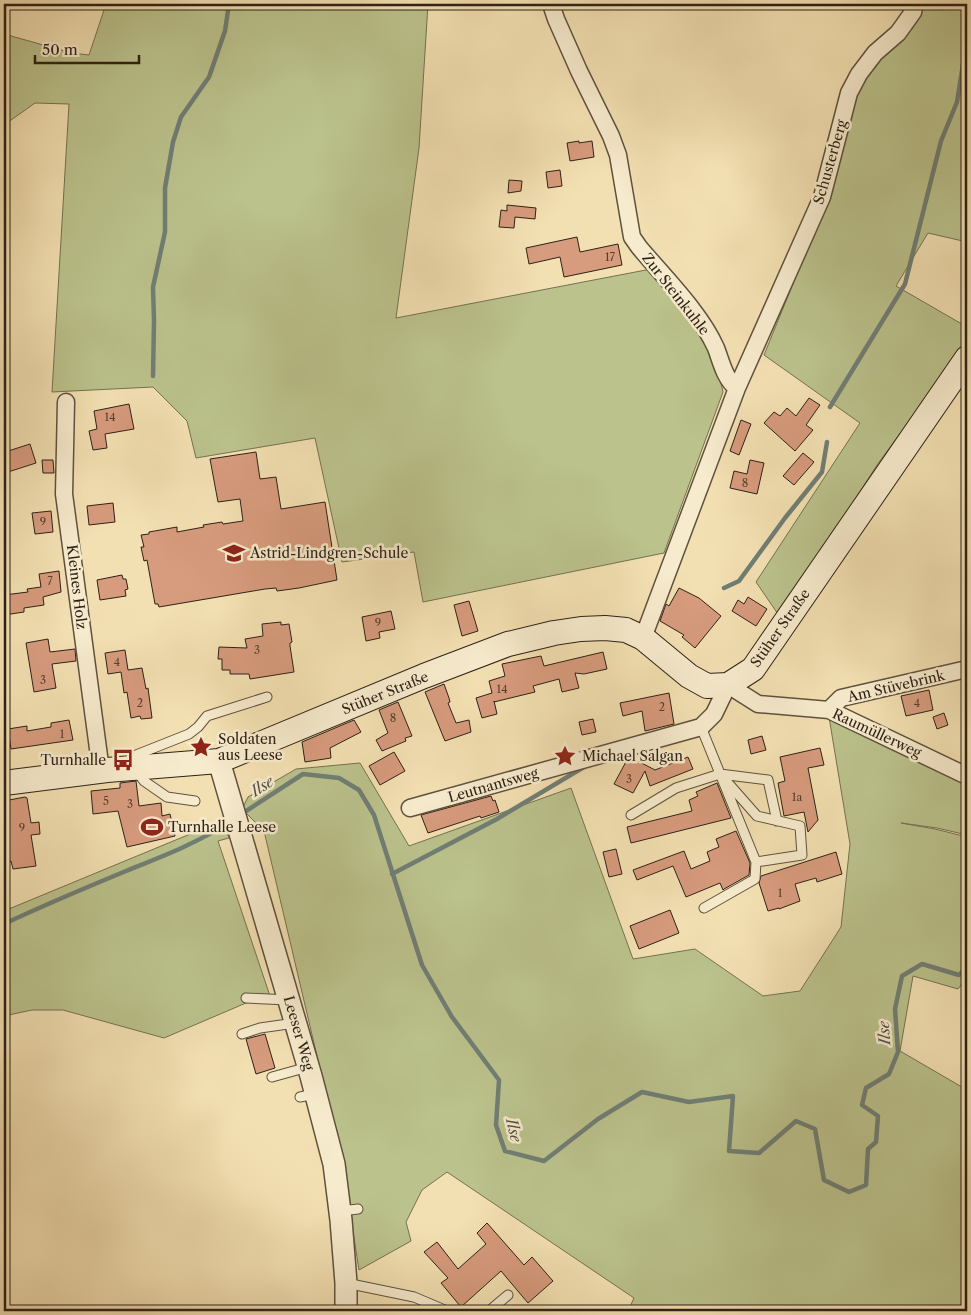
<svg xmlns="http://www.w3.org/2000/svg" width="971" height="1315" font-family="'Libre Caslon Text',serif">
<style>
.green{fill:#bbc28c;stroke:#747252}
.lines{fill:none;stroke-linecap:round;stroke-linejoin:round}
.stream{stroke:#707e75;stroke-width:4.5}
.building{fill:#d79b7d;stroke:#2d2117}
.service-casing{stroke:#5e513e;stroke-width:11}
.minor-casing{stroke:#5e513e;stroke-width:19}
.tertiary-casing{stroke:#5e513e;stroke-width:24}
.secondary-casing{stroke:#2d2117;stroke-width:26}
.service{stroke:#f7ebcd;stroke-width:9}
.minor{stroke:#f7ebcd;stroke-width:16}
.tertiary{stroke:#f7ebcd;stroke-width:21}
.secondary{stroke:#f7ebcd;stroke-width:24}
.labels{text-anchor:middle;dominant-baseline:central;stroke-width:5;stroke-linejoin:round;paint-order:stroke}
.number-label{font-size:11px;fill:#584030}
.street-label{font-size:14px;fill:#2d2117;stroke:#f7ebcd}
.poi-label{font-size:14px;fill:#2d2117;stroke:#f7ebcd;text-anchor:start}
.water-label{font-size:15px;font-style:italic;fill:#4f5046;stroke:#f7ebcd}
</style>
<rect width="100%" height="100%" fill="#f3e0b2"/>
<filter id="stains"><feTurbulence type="fractalNoise" baseFrequency=".004" numOctaves="4"/><feColorMatrix values="0 0 0 0 .2 0 0 0 0 .09 0 0 0 0 .02 0 0 0 .5 -.17"/></filter>
<radialGradient id="worn" r=".72"><stop offset=".6" stop-color="#630" stop-opacity="0"/><stop offset="1" stop-color="#630" stop-opacity=".3"/></radialGradient>
<path class="green" d="M106,4H428L419,148L396,318L651,269L703,334L719,374L723,392L664,553L423,602L414,552L342,562L315,438L196,458L187,421L153,387L52,392L69,104L35,103L4,125V34L72,53L89,55Z
M921,4H967V242L928,233L896,286L967,327V342L877,465L780,617L756,582L860,423L764,355L828,198L853,102L862,78Z
M829,717L967,784V835L937,828L901,823L935,829L967,837V977L958,989L913,976L900,1051L967,1090V1311H628L634,1298L447,1172L422,1190L406,1222L411,1241L359,1270L342,1162L264,831L242,809L248,797L296,769L360,763L409,846L571,788L633,959L695,949L763,996L800,991L841,927L850,844Z
M224,820L229,838L218,841L271,999L246,1003L164,1038L63,1010H32L4,1016V911Z"/>
<g class="lines">
<path class="stream" d="M153,376L154,321L153,287L165,232V188L173,142L181,117L209,77L225,31L229,4
M830,407L905,284L941,141L957,102L967,39
M724,588L739,581L785,518L822,472L827,442
M240,815L303,774L339,778L359,790L374,815L422,965L452,1017L499,1080L496,1125L505,1151L544,1161L598,1119L642,1092L689,1102L733,1096L729,1151L759,1153L796,1121L815,1129L824,1180L849,1192L866,1185L868,1149L876,1142L878,1116L862,1105L866,1088L889,1074L898,1052L895,1009L902,976L922,964L959,975L967,967
M392,874L497,819L584,767
M4,924C44,905 85,888 126,871C161,857 198,843 229,822"/>
</g>
<path class="building" d="M579,141V143L592,141L594,157L570,161L567,143Z
M560,170L562,186L548,188L546,172Z
M509,180L522,181L521,191L508,193Z
M507,205L536,208L535,219L515,217L514,228L499,227L501,210L507,211Z
M577,237L580,252L618,244L622,265L564,277L560,257L529,264L526,248Z
M809,398L820,405L806,425L813,430L795,451L764,423L774,412L780,416L787,408L796,416Z
M129,404L134,429L105,434L107,448L93,450L89,431L97,429L94,411Z
M741,420L751,424L739,455L730,451Z
M30,444L36,463L8,472L4,457L7,456L5,452Z
M256,452L260,479L276,477L281,509L325,502L337,580L299,588L277,591L276,588L265,589L159,607L158,604H155L147,560L144,561L141,547H144L141,535L149,534V532L177,527V532L204,527L203,525L222,522L223,524L243,521L240,499L218,502L210,459Z
M803,453L814,462L794,485L783,476Z
M42,460H53L54,473H43Z
M750,460L764,463L757,494L730,488L734,471L747,474Z
M113,503L115,522L89,525L87,506Z
M51,511L53,532L35,534L32,513Z
M59,571L61,592L43,597L44,605L24,608V612L4,615V595L28,592L27,589L41,587L39,574Z
M122,575L123,579H126L128,589L125,590L126,596L100,600L97,580Z
M679,588L699,598L721,616L695,648L682,637L684,635L660,621L666,604L669,606Z
M748,597L767,609L756,626L732,611L738,600L744,604Z
M469,601L478,631L462,636L454,605Z
M391,611L395,629L379,632L380,638L366,641L362,617Z
M281,622V625L289,624L292,642L290,643V646L294,672L250,679L249,674H230V670H222V659H218L219,647L247,648L245,639L263,636L262,624Z
M48,639L50,652L75,649L76,661L52,664L56,688L34,692L26,643Z
M125,650L128,670L142,668L146,689L148,688L152,718L141,719L140,716L131,718L127,692L124,693L121,672L108,674L105,653Z
M603,652L607,669L584,674L575,673L579,688L562,692L559,679L533,686L535,692L494,702V701L497,714L482,718L476,698L492,693L489,681L505,676L502,664L541,656L544,666Z
M444,684L449,698L450,702L448,703L456,723L469,720L471,732L445,741L425,692Z
M929,690L933,710L906,716L901,696Z
M669,693L674,724L645,731L642,711L623,716L620,703Z
M398,702L412,736L405,738L406,741L382,751L376,740L388,733L379,710Z
M944,713L948,725L937,729L933,717Z
M593,719L596,732L582,735L579,722Z
M69,720L73,740L11,749L8,729L27,726V731L51,727V723Z
M354,720L361,732L330,748L331,758L305,762L302,742Z
M762,736L766,750L751,754L748,740Z
M820,748L824,765L808,768L818,820L808,832L804,812L784,816L778,783L785,781L780,757Z
M394,752L405,771L380,785L369,766Z
M630,757L655,770L688,757L693,769L650,786L645,771L633,793L614,784L628,758Z
M136,781L139,806L161,803L162,816L170,814L175,836L127,847L118,811L93,814L91,791L120,788V783Z
M717,783L731,818L631,843L627,827L692,811L689,800L698,796L696,792Z
M491,796L493,801L495,800L499,812L481,818L480,816L428,833L421,815Z
M25,797L27,798L31,823L39,822L40,834L31,835L36,866L13,869L11,861L10,862L6,838H4V801Z
M736,831L750,863L749,875L724,889L723,890L720,883L686,897L673,866L637,880L633,870L684,851L691,869L710,861L707,852L719,847L716,839Z
M616,849L622,874L609,877L603,852Z
M836,852L842,874L817,882L816,878L795,884L800,901L779,909V908L768,911L759,883L761,876Z
M670,910L679,933L639,949L630,926Z
M265,1034L275,1068L256,1074L246,1039Z
M487,1223L524,1265L532,1257L553,1281L528,1303L501,1271L461,1307L441,1283L448,1278L424,1252L437,1242L458,1269L486,1244L477,1233Z"/>
<g class="lines">
<g class="service-casing">
<path id="service" d="M701,727L756,862L755,879L704,908
M720,774L768,780L777,821
M195,801L167,797L144,781L134,768L136,755L189,734L198,727L207,716L267,697
M631,815L676,788L720,774L757,816L800,826L802,855L756,862
M246,998L289,1000
M242,1034L260,1028L295,1023
M272,1077L308,1067
M300,1097L315,1094
M341,1211L358,1209
M346,1283L414,1297L447,1311
M489,1311L508,1295"/>
</g>
<g class="minor-casing">
<path id="minor" d="M551,4L556,19L579,71L611,136L618,155L632,237L639,247C664,277 700,312 716,348C721,361 725,380 737,388
M66,402L64,494L101,771
M643,638L737,388L822,197L849,93L859,74L875,53L898,33L913,12L915,4
M829,710L841,698L967,669
M410,808L701,727L714,714L728,685L758,704L829,710L967,776"/>
</g>
<g class="tertiary-casing">
<path id="tertiary" d="M219,761L311,1076L334,1164L341,1220L346,1283V1311"/>
</g>
<g class="secondary-casing">
<path id="secondary" d="M4,783L107,770L219,761L424,676L508,644L554,633L581,629L605,628L626,630L643,638L689,676L707,686L728,685L753,669L967,358"/>
</g>
<use href="#service" class="service"/>
<use href="#minor" class="minor"/>
<use href="#tertiary" class="tertiary"/>
<use href="#secondary" class="secondary"/>
</g>
<defs>
<g id="school-bare" transform="scale(1.725)"><path d="M0-5L7-2L0 1L-7-2ZM-4 1L0 2.5L4 1V4Q0 6-4 4Z" fill="#8f2418" stroke="#f7ebcd" stroke-width="2.5" paint-order="stroke"/></g>
<g id="sight-bare" transform="scale(1.725)"><path d="M0-6L1.8-2.2L6-1.7L2.9 1.2L3.7 5.4L0 3.3L-3.7 5.4L-2.9 1.2L-6-1.7L-1.8-2.2Z" fill="#8f2418" stroke="#f7ebcd" stroke-width="2.5" paint-order="stroke"/></g>
<g id="bus-bare" transform="scale(1.725)"><path d="M-5-6H5V4H4V6H2V4H-2V6H-4V4H-5ZM-3.5-4V0h7V-4ZM-3.5 1.2v1.5H-2V1.2ZM2 1.2v1.5H3.5V1.2Z" fill="#8f2418" stroke="#f7ebcd" stroke-width="2.5" paint-order="stroke"/></g>
<g id="stadium-bare" transform="scale(1.725)"><path d="M0-5a6.5 5 0 1 0 0 10a6.5 5 0 1 0 0-10ZM-3.5-1.8h7v3.6h-7Z" fill="#8f2418" stroke="#f7ebcd" stroke-width="2.5" paint-order="stroke"/></g>
</defs>
<g fill-rule="evenodd">
<use href="#school-bare" x="234" y="553"/>
<use href="#sight-bare" x="201" y="747"/>
<use href="#sight-bare" x="565" y="756"/>
<use href="#bus-bare" x="123" y="760"/>
<use href="#stadium-bare" x="152" y="827"/>
</g>
<g class="labels">
<g class="number-label">
<text x="610" y="257">17</text>
<text x="110" y="417">14</text>
<text x="745" y="483">8</text>
<text x="43" y="522">9</text>
<text x="50" y="581">7</text>
<text x="378" y="623">9</text>
<text x="257" y="650">3</text>
<text x="117" y="662">4</text>
<text x="43" y="680">3</text>
<text x="502" y="689">14</text>
<text x="140" y="703">2</text>
<text x="917" y="703">4</text>
<text x="662" y="707">2</text>
<text x="393" y="718">8</text>
<text x="62" y="734">1</text>
<text x="629" y="779">3</text>
<text x="797" y="797">1a</text>
<text x="106" y="801">5</text>
<text x="130" y="804">3</text>
<text x="22" y="828">9</text>
<text x="780" y="893">1</text>
</g>
<g class="street-label">
<text transform="translate(830 162) rotate(-74)">Schusterberg</text>
<text transform="translate(676 294) rotate(52)">Zur Steinkuhle</text>
<text transform="translate(77 587) rotate(83)">Kleines Holz</text>
<text transform="translate(780 628) rotate(-55)">Stüher Straße</text>
<text transform="translate(896 686) rotate(-13)">Am Stüvebrink</text>
<text transform="translate(385 693) rotate(-22)">Stüher Straße</text>
<text transform="translate(877 733) rotate(25)">Raumüllerweg</text>
<text transform="translate(493 785) rotate(-16)">Leutnantsweg</text>
<text transform="translate(299 1033) rotate(74)">Leeser Weg</text>
</g>
<g class="poi-label">
<text x="250" y="553">Astrid-Lindgren-Schule</text>
<text x="218" y="739">Soldaten<tspan x="218" dy="16">aus Leese</tspan></text>
<text x="582" y="756">Michael Salgan</text>
<text x="106" y="760" text-anchor="end">Turnhalle</text>
<text x="168" y="827">Turnhalle Leese</text>
</g>
<g class="water-label">
<text transform="translate(262 786) rotate(-33)">Ilse</text>
<text transform="translate(884 1033) rotate(-94)">Ilse</text>
<text transform="translate(514 1130) rotate(77)">Ilse</text>
</g>
</g>
<rect width="971" height="1315" fill="none" stroke="#f3e0b2" stroke-width="20"/>
<rect x="5" y="5" width="961" height="1305" fill="none" stroke="#2d2117" stroke-width="2.5"/>
<rect x="10" y="10" width="951" height="1295" fill="none" stroke="#2d2117"/>
<path d="M35 55v8h104v-8" fill="none" stroke="#2d2117" stroke-width="2.5"/>
<text x="42" y="55" font-size="15" fill="#2d2117" stroke="#f7ebcd" stroke-width="4" paint-order="stroke">50 m</text>
<rect width="100%" height="100%" filter="url(#stains)"/>
<rect width="100%" height="100%" fill="url(#worn)"/>
</svg>
